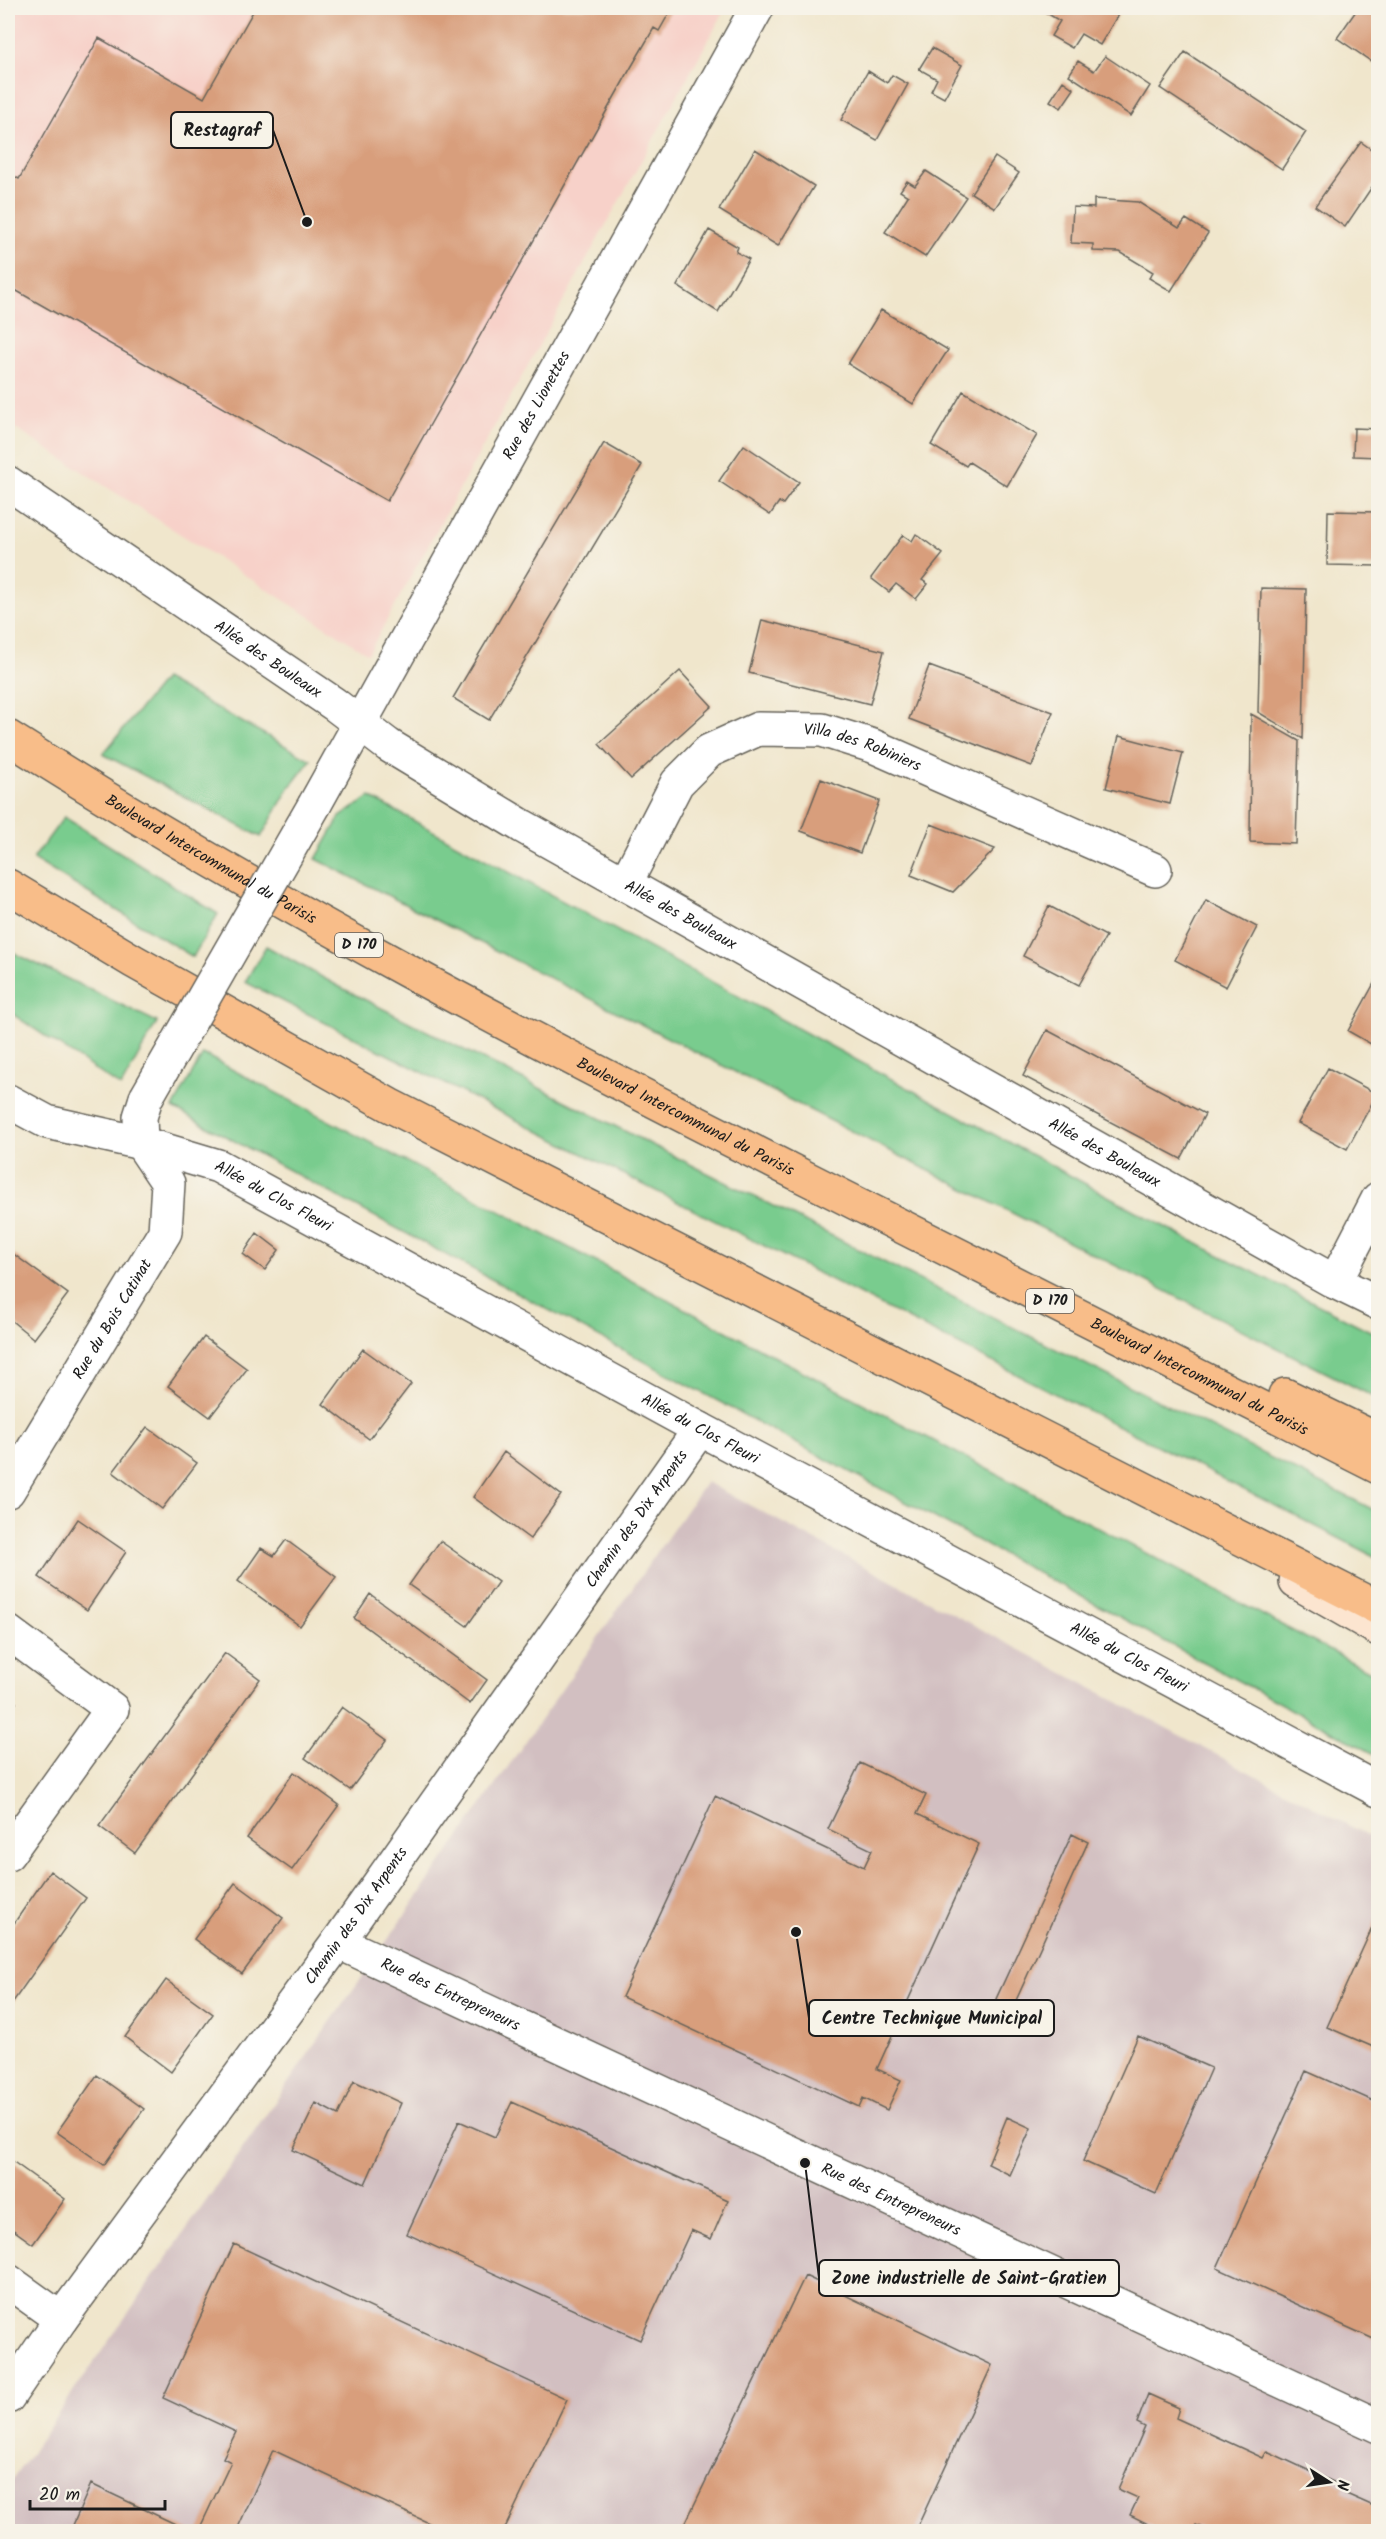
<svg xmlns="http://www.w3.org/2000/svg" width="1386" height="2539" font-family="Kalam,sans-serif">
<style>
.built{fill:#f7d1c9}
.industrial{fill:#d2bfc1}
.green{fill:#79cc8e;stroke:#4a7455;stroke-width:1.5}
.building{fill:#d89e7c}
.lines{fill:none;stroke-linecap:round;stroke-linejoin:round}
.minor-casing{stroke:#66635a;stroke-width:36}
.tertiary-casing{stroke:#66635a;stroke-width:36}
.secondary-casing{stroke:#66635a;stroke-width:36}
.trunk-casing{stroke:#66635a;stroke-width:36}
.minor{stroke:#fff;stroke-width:33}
.tertiary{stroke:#fff;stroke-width:33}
.secondary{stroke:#fce5d0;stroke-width:33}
.trunk{stroke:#f8bd89;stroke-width:33}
.minor-bridge-casing{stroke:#66635a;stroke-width:36;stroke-linecap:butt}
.minor-bridge{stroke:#fff;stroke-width:33}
.labels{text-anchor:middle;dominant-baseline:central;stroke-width:6;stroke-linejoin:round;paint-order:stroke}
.shield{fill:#f7f3e8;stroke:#5e5c59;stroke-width:1.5}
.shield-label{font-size:15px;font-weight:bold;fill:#1c1c1c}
.street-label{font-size:16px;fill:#1c1c1c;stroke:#f7f3e8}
.leader{fill:none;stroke:#1c1c1c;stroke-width:2}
.callout-dot{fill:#1c1c1c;stroke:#f7f3e8;stroke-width:2}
.callout{fill:#f7f3e8;stroke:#1c1c1c;stroke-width:2}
.callout-label{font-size:18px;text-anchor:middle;font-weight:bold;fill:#1c1c1c}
</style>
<rect width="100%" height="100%" fill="#f7f3e8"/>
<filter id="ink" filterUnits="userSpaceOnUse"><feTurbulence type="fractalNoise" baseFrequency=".0167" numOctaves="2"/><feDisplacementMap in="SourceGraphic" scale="12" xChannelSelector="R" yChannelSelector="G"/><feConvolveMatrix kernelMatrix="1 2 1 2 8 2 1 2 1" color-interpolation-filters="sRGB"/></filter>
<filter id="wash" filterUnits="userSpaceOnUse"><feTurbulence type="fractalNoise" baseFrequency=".008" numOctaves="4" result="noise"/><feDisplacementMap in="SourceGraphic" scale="24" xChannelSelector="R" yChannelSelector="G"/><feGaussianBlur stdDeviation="1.35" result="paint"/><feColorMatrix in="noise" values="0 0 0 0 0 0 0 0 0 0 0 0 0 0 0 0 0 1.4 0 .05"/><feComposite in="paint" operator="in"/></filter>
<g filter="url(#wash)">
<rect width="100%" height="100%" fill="#f0e6cc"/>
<path class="built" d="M16,8H726L368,654L8,424V21Z"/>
<path class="industrial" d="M706,1482L1378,1841V2531L8,2532V2486Z"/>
<path class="green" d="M164,679L311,760L289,788L261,837L103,754Z
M370,797L1180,1235L1378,1335V1399L316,859L340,817Z
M64,817L218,914L193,957L33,859Z
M266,946L338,986L1378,1512V1558L245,982Z
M8,950L157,1022L121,1087L8,1011Z
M203,1054L1378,1676V1756L173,1108Z"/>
<g id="blocks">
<path class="building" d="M255,8H672L659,31L654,28L629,71L387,501L8,286V173L19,179L99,38L204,98Z
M1038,8H1122L1100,45L1081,34L1072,48L1051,36L1060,21Z
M1358,8H1378V66L1337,38Z
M932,48L962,65L944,98L931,91L937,79L919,69Z
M1185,52L1306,132L1282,169L1160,88Z
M1105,56L1150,86L1131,116L1069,75L1078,61L1094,71Z
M868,71L887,83L892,75L908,84L877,140L841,120Z
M1063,81L1074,89L1061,108L1050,101Z
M1361,142L1378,154V178L1345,227L1315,206Z
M755,149L814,186L778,246L719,210Z
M995,157L1019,173L995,208L971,193Z
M926,171L966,197L925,257L885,232L908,196L900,191L907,181L915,186Z
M1094,199L1138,202L1179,228L1186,219L1208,233L1171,291L1149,278L1153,272L1120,252L1093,251V244L1071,243L1073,207L1094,208Z
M709,230L738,247L736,252L749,259L718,312L677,286Z
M881,310L948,350L913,404L848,364Z
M963,391L1037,435L1007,486L969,462L966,466L931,445Z
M1354,428L1378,429V457L1353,456Z
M604,443L642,465L489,720L453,698Z
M744,445L799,482L783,504L779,502L770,515L719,481Z
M1328,511L1378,512V566L1327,565Z
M916,534L943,554L922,580L928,584L916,599L896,584L889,592L871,578L903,535L912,541Z
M1261,588L1306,589L1303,739L1258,712Z
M762,620L884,651L870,704L749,673Z
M929,666L1053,712L1032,766L909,719Z
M680,671L712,706L631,779L599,744Z
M1251,714L1299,741L1296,844L1250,842Z
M1119,736L1183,753L1170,804L1106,788Z
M821,779L879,801L860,853L801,831Z
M931,824L995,849L953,892L911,875Z
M1206,900L1257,927L1226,987L1175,960Z
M1049,906L1106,936L1079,985L1023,956Z
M1377,978L1378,979V1048L1348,1031Z
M1047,1030L1205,1114L1181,1159L1023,1076Z
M1328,1068L1377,1094L1347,1149L1298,1123Z
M257,1233L279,1250L265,1270L243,1254Z
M12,1253L68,1294L34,1339L8,1318V1259Z
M204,1337L247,1369L210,1417L168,1386Z
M363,1349L411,1384L369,1439L323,1404Z
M147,1427L197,1463L162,1509L113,1472Z
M504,1452L561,1495L530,1539L473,1497Z
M78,1519L126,1552L87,1610L39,1577Z
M286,1540L336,1577L300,1626L238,1581L261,1548L274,1556Z
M440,1541L498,1582L467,1626L409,1585Z
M370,1594L487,1680L470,1704L354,1618Z
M225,1653L260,1679L135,1853L99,1826Z
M8,1697L16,1703L8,1715Z
M342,1707L387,1740L350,1790L305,1758Z
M860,1763L926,1795L917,1814L979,1844L877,2069L901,2080L887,2110L863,2098L859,2107L622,1997L715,1796L864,1867L872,1850L828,1829Z
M294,1772L339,1805L292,1870L247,1838Z
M1072,1834L1088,1842L1013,2007L996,1999Z
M50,1871L86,1898L8,2009V1932Z
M235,1883L283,1918L242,1974L194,1939Z
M1378,1915V2049L1327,2027Z
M166,1980L213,2014L171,2072L125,2037Z
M1138,2036L1211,2068L1156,2194L1083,2161Z
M1306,2071L1378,2103V2341L1217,2268Z
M97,2075L144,2109L104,2165L57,2132Z
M354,2081L401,2103L365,2184L293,2150L316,2103L338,2115Z
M512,2102L728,2200L711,2239L691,2230L640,2340L407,2234L459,2121L495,2137Z
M1007,2117L1031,2128L1010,2175L988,2164Z
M8,2158L65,2199L33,2244L8,2226Z
M234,2244L567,2399L503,2532H448L273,2450L236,2532H198L231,2462L223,2458L236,2432L163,2398Z
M805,2276L992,2365L915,2532H681Z
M1148,2394L1179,2408L1176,2418L1263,2458L1267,2451L1344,2487L1342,2492L1378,2508V2518L1372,2532H1236L1231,2529V2532H1211L1196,2525L1193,2532H1164L1130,2515L1138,2498L1118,2489L1145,2427L1137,2423Z
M91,2484L192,2532H70Z"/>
</g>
</g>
<g filter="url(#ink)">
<use href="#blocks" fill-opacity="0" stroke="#66635a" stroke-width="1.5"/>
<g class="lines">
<g class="minor-casing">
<g id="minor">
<path id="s1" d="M315,804L757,8"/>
<path id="s2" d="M625,884L677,783L709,751L758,729L822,730L873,746L1155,870"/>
<path d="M1335,1282L1378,1199"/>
<path id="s3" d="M8,1491L165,1232L168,1183L141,1143L140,1117L146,1098"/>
<path d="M8,1632L112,1709L8,1854"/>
<path id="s4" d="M338,1942L1378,2426"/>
<path d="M8,2281L61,2319"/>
<path id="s5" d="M8,2397L61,2319L338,1942L700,1429"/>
</g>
</g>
<g class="tertiary-casing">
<g id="tertiary">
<path id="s6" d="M8,483L334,704L388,745L522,826L1335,1282L1378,1303"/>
<path id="s7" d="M8,1101L47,1122L141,1143L218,1166L700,1429L1378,1790"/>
</g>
</g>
<g class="secondary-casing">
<path id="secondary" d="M1296,1582L1378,1629"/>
</g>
<g class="trunk-casing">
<g id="trunk">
<path id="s8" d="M8,737C267,902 539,1044 814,1182C1002,1277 1190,1372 1378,1467"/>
<path d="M8,886L133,961L389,1105L1378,1608"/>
<path d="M1285,1395L1378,1440"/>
</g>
</g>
<use href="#minor" class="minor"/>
<use href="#tertiary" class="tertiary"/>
<use href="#secondary" class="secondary"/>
<use href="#trunk" class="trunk"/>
<g class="minor-bridge-casing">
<path id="minor-bridge" d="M146,1098L315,804"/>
</g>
<use href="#minor-bridge" class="minor-bridge"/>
</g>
</g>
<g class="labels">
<g class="shield">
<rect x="335" y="933" width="48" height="24" rx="4.5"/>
<rect x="1026" y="1289" width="48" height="24" rx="4.5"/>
</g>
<g class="shield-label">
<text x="359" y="945">D 170</text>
<text x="1050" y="1301">D 170</text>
</g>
<g class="street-label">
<text stroke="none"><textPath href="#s1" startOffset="456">Rue des Lionettes</textPath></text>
<text stroke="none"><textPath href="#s6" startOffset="314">Allée des Bouleaux</textPath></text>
<text stroke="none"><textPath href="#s2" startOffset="320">Villa des Robiniers</textPath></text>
<text stroke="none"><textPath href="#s8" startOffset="237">Boulevard Intercommunal du Parisis</textPath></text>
<text stroke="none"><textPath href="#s6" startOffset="800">Allée des Bouleaux</textPath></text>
<text stroke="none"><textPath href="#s8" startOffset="777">Boulevard Intercommunal du Parisis</textPath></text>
<text stroke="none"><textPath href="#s6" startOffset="1286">Allée des Bouleaux</textPath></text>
<text stroke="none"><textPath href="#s7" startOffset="284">Allée du Clos Fleuri</textPath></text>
<text stroke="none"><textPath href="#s3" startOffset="201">Rue du Bois Catinat</textPath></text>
<text stroke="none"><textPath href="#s8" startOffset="1353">Boulevard Intercommunal du Parisis</textPath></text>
<text stroke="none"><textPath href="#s7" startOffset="770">Allée du Clos Fleuri</textPath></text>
<text stroke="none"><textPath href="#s5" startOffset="1080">Chemin des Dix Arpents</textPath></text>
<text stroke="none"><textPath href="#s7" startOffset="1256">Allée du Clos Fleuri</textPath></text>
<text stroke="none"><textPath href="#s5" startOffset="594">Chemin des Dix Arpents</textPath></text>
<text stroke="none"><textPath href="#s4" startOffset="124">Rue des Entrepreneurs</textPath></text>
<text stroke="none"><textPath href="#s4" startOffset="610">Rue des Entrepreneurs</textPath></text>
</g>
</g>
<path class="leader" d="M307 222L273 130M796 1932L809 2018M805 2163L819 2278"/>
<g class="callout-dot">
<circle cx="307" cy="222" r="6"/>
<circle cx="796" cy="1932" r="6"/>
<circle cx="805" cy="2163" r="6"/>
</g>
<g class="callout">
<rect x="171" y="112" width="102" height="36" rx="6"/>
<rect x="809" y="2000" width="245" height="36" rx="6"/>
<rect x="819" y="2260" width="300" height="36" rx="6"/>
</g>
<g class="callout-label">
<text x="222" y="136">Restagraf</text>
<text x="932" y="2024">Centre Technique Municipal</text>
<text x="969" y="2284">Zone industrielle de Saint-Gratien</text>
</g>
<rect width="1386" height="2539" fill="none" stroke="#f7f3e8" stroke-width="30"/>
<g transform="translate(1329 2482) rotate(102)" stroke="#f7f3e8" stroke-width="4.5" paint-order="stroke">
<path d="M0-4.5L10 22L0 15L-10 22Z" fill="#1c1c1c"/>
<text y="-9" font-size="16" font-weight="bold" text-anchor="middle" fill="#1c1c1c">N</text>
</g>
<path d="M30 2500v9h135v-9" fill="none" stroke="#1c1c1c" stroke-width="3"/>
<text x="39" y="2500" font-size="18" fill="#1c1c1c" stroke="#f7f3e8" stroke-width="4.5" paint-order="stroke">20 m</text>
</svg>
